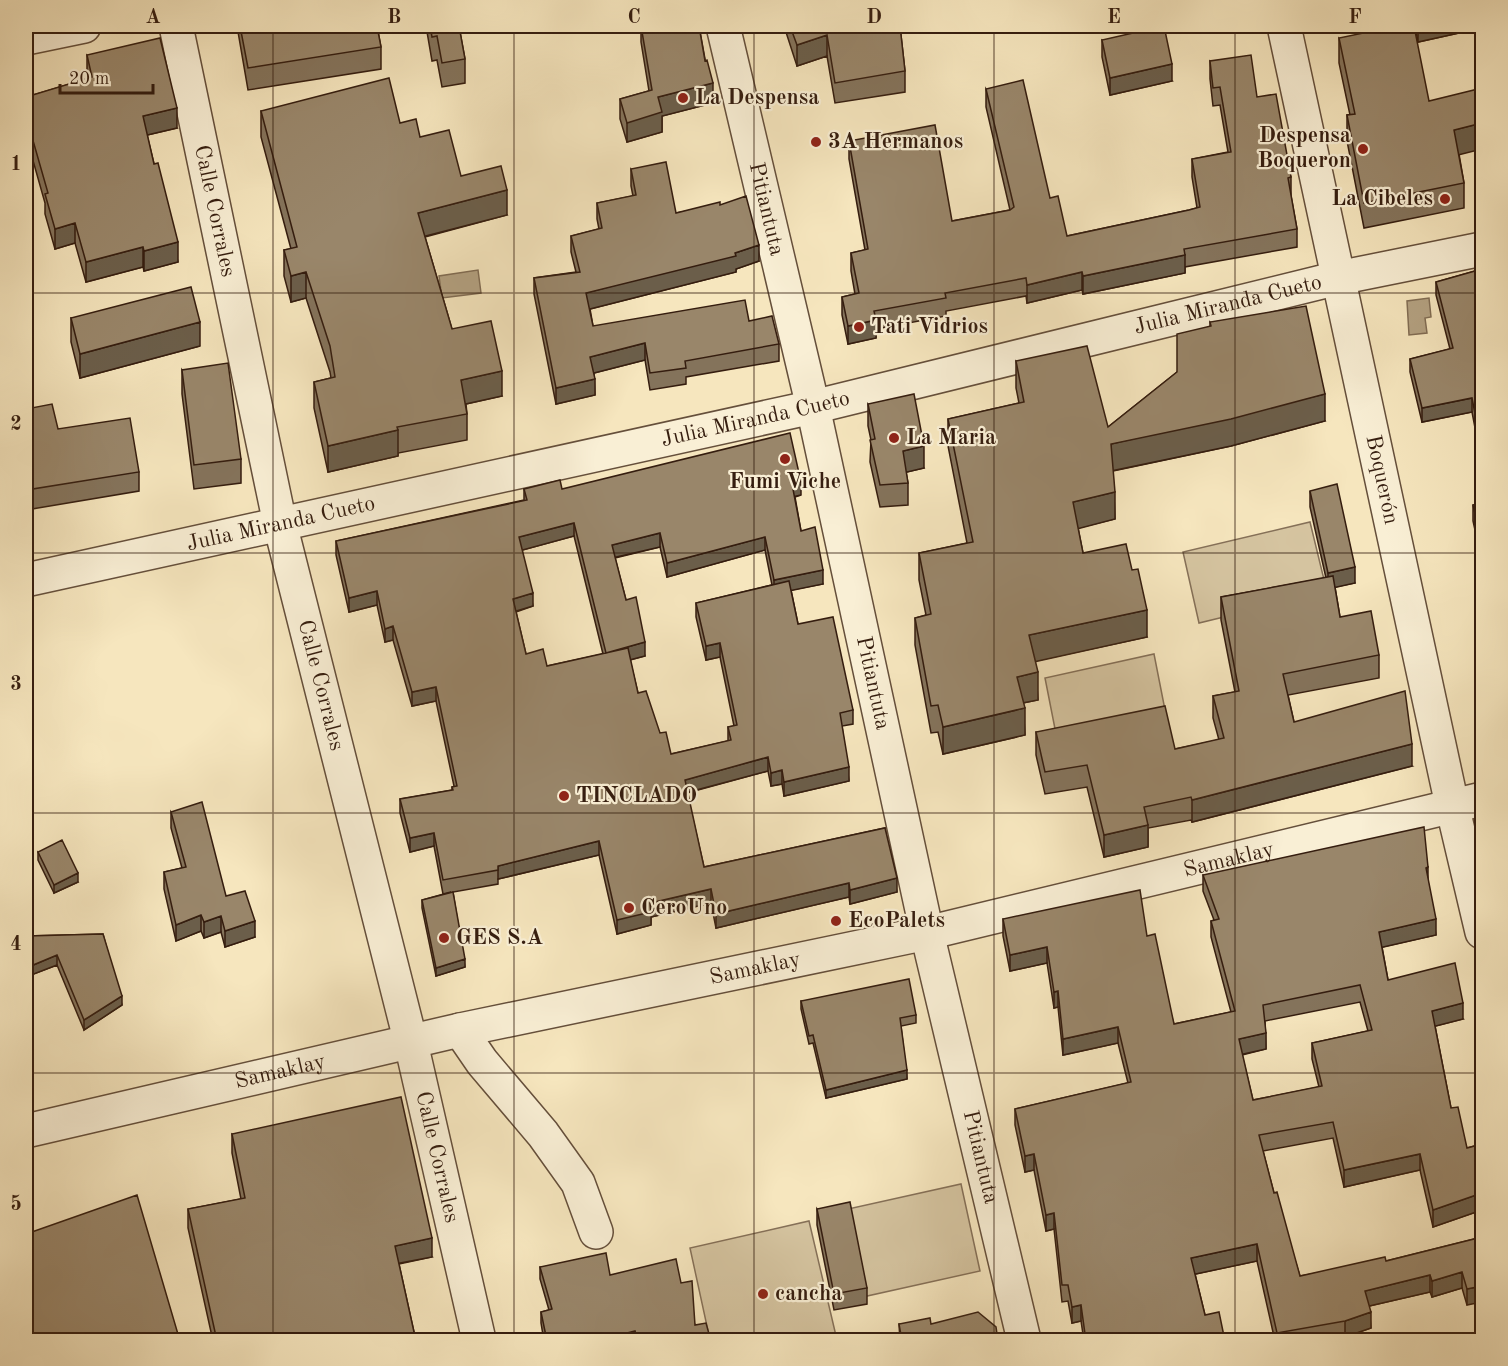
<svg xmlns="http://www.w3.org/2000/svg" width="1508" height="1366" font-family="'Old Standard TT',serif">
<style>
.green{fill:#d5c4a0;stroke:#857058;stroke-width:1.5}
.water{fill:#b4a282;stroke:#816d54;stroke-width:1.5}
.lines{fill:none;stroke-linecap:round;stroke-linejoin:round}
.minor-casing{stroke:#654f3b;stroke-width:36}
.minor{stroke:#f9efd5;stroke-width:33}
.wall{fill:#84735b;stroke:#351d0f;stroke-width:1.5;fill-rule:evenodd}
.shaded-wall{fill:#6b5e4a;stroke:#351d0f;stroke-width:1.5}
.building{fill:#99866a;stroke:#351d0f;stroke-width:1.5;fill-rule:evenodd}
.grid{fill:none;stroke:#351d0f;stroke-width:1.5;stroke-opacity:0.55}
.poi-dot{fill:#8f2418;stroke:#f9efd5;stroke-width:2}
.labels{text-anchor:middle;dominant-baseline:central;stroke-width:4.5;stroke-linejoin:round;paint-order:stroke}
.poi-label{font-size:22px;font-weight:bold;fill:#351d0f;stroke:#f9efd5;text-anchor:start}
.street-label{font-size:22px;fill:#351d0f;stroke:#f9efd5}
.neatline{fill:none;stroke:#351d0f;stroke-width:2}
.grid-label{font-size:20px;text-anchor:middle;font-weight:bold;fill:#351d0f}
</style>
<rect width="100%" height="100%" fill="#f6e6be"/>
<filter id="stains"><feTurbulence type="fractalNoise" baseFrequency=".00333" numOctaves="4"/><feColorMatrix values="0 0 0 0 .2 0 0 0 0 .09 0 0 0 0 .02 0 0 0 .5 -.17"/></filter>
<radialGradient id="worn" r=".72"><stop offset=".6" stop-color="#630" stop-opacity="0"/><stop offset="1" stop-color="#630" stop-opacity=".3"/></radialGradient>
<path class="green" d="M1310,522L1327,592L1199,623L1183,552Z
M1154,654L1166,715L1057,739L1045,678Z
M961,1184L980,1271L858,1298L839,1211Z
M809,1221L837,1340H710L690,1248Z"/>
<path class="water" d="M478,270L481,293L442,298L439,276Z
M1429,298L1431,317L1425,318L1427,333L1409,335L1407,301Z"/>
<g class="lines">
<g class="minor-casing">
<g id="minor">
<path id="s1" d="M176,26L280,524L411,1043L479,1340"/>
<path id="s2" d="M723,26L813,407L927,933L1024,1340"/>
<path id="s3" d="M1284,26L1452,805L1482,932"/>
<path d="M26,38L84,26"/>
<path id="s4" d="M26,580L813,407L1338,278L1482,249"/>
<path d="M460,1030L482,1062L543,1134L578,1183L596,1232"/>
<path id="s5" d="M26,1131L460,1030L927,933L1482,799"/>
</g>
</g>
<use href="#minor" class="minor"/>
</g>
<path class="wall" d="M237,26H377L381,47V69L248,90Z
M426,26H492L460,32L465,59V83L442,87L437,60L432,61Z
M641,26H699L713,103L662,116V132L627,142L620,119V99L649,91L641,42Z
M784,26H900L905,71V92L835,103L827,56L797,66Z
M1415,26H1482V28L1418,42Z
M1339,38L1429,101L1459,154L1464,183V208L1364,228L1347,141V115H1350L1339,63Z
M1102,40L1172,81L1110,95L1102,57Z
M87,55L177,128L147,135L178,262L144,271L143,267L86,282L75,243L55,249L45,214V203L32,157L26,159V97L87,79Z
M1210,61L1257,97L1291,177V196L1297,229V247L1185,267V273L1083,294L1082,290L1027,303L1026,296L946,311V316L876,329V338L848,344L842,315V297L855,294L851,271V253L865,250L849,159V141L952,221L1010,210L986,107V89L1050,198L1067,236L1189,210L1197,208L1192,177V159L1228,152L1220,105L1213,106L1210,79Z
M261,111L400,123L420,137L461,176L507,215L425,237L452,329L502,396L466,404L467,414V440L398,453V456L328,472L314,408V382L331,378L330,372L306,298L291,302L284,276V250L291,249L261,137Z
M631,169L676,213L720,205L759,261L736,269V272L590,309L593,326L749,321L779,344V361L686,377V384L650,390L645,360L594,373L595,395L556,404L534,294V278L576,272L571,252V236L599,229L597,219V203L633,196L631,186Z
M1482,269V459H1481L1472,412L1422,422L1410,372V359L1450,349L1436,295V282Z
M71,318L200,346L80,378L71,342Z
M1210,322L1325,421L1231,446L1113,471L1115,519L1078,528L1083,553L1147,637L1035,661L1038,700L1023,703L1025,735L943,754L938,732L931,733L915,645V618L926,615L919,580V553L967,543L948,446V419L1019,403L1016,388V361L1108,427L1177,372L1210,326Z
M182,370L241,459V483L194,489L182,394Z
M868,404L924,468L906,472L908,483V505L880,507L870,462L871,440L868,426Z
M26,409L58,429L139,472V491L26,510Z
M524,489H562L801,495L795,497L801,531L823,584L791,590L798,624L853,710V724L842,726L849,781L784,796L782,784L771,786L768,771L687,793L704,867L885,828L897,892L850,904L849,897L716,928L711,903L651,917V925L617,934L599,855L498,879V884L453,892L465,967L436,976L422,908V900L451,892L443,894L434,846L410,852L400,813V799L452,790V787L454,786L436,701L412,706L393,640L385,642L377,605L349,612L336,555V541L524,500ZM574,536L603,654L547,666L526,654L516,612L533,606L522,550ZM660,547L667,577L765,550L772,585L696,603V617L706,660L720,657L734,726L728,727V741L671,754L638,693L630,660L645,656L626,600L615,558Z
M1310,491L1355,583L1335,587L1340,617L1379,655V678L1288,695L1294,722L1412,766L1192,822L1191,820L1148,828V847L1104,857L1087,787L1045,794L1036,755V732L1175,749L1219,740L1213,718V696L1235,692L1221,620V597L1326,578L1310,507Z
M1482,503V562L1473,521V505Z
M1482,693V736L1476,708V694Z
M171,812L226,896L255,937L225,947L221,932L204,938L201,931L176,941L164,889V872L182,868L171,828Z
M38,852L78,882L54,893L38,860Z
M1203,875L1428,881L1436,935L1382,947L1388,980L1463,1019L1435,1026L1451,1108L1467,1148L1482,1144V1210L1433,1227L1420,1170L1344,1187L1333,1138L1263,1151L1274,1193L1300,1276L1386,1261L1482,1237L1467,1305L1462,1288L1432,1297L1430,1292L1369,1306L1371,1328L1345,1337L1325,1341H1275L1257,1261L1195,1274L1205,1315L1225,1341H1084L1081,1321L1072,1323L1068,1301L1062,1302L1054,1229L1046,1231L1034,1170L1025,1172L1015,1125V1109L1128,1083L1118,1043L1063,1055L1058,1007L1054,1008L1047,963L1010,971L1003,936V919L1147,936L1174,1024L1231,1012L1211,937V921L1214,920L1203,891ZM1360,1002L1368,1031L1312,1043V1059L1319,1087L1253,1100L1242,1055L1266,1049L1265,1021Z
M103,934L122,1005L84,1030L57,965L26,977V936Z
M801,1001L916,1015V1023L901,1026L907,1079L826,1098L813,1043L809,1044L801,1009Z
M232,1134L432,1257L399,1264L416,1341H213L188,1228V1209L241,1199L232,1153Z
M817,1209L867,1288V1304L834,1310L817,1225Z
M540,1267L681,1283L695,1325L711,1341H544L541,1323V1312L549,1310L540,1279Z
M899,1324H931L998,1341H900Z"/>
<path class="shaded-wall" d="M456,26H492L456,33Z
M1418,26H1482V28L1418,42Z
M827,35V56L797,66V45Z
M1172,64V81L1110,95V78Z
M713,83V103L662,116V132L627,142V123L658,97Z
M177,108V128L143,136V116Z
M1482,123V149L1454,156V130Z
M32,137V157L26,159V139Z
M507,190V215L418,238V213Z
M75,223V243L55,249V229Z
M178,242V262L144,271V251Z
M759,245V261L736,269V272L586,310V293L735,253Z
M143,247V267L86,282V262Z
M1185,255V273L1083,294V276Z
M306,272V298L291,302V276Z
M1082,272V290L1027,303V285Z
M876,320V338L848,344V326Z
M200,322V346L80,378V354Z
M645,343V360L590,374V357Z
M502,371V396L461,405V380Z
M595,379V395L556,404V388Z
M1325,394V421L1231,446L1111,471V444Z
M1472,398V412L1422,422V408Z
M398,430V456L328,472V446Z
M924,446V468L903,473V451Z
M801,482V495L792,497V484Z
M1115,492V519L1073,530V502Z
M574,523V536L519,551V537Z
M660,533V547L612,558V545Z
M765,537V550L667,577V563Z
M1355,567V583L1328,589V573Z
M823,570V584L774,594V580Z
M377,591V605L349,612V598Z
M533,593V606L513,612V599Z
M1147,610V637L1029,663V635Z
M393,626V640L385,642V629Z
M645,642V656L606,666V653Z
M720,643V657L706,660V646Z
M1038,672V700L1017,704V677Z
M436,687V701L412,706V692Z
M1025,708V735L943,754V727Z
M1412,744V766L1192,822V800Z
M768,757V771L685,793V780Z
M849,767V781L784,796V782Z
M782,770V784L771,786V773Z
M1148,825V847L1104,857V835Z
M434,833V846L410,852V838Z
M599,841V855L498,879V866Z
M1428,867V883L1426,868Z
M78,873V882L54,893V885Z
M897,878V892L850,904V890Z
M849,883V897L716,928V914Z
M711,889V903L651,917V925L617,934V920L650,903Z
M201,915V931L176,941V925Z
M221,916V932L204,938V922Z
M1436,919V935L1379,948V932Z
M255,921V937L225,947V931Z
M1047,947V963L1010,971V955Z
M57,955V965L26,977V968Z
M465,959V967L436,976V968Z
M1058,991V1007L1054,1008V992Z
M122,996V1005L84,1030V1020Z
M1463,1003V1019L1432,1027V1011Z
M1118,1027V1043L1063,1055V1039Z
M32,1032V1042L26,1044V1034Z
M1266,1033V1049L1239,1055V1039Z
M907,1070V1079L826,1098V1090Z
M1034,1154V1170L1025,1172V1156Z
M1420,1154V1170L1344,1187V1170Z
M1482,1193V1210L1433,1227V1210Z
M1054,1213V1229L1046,1231V1215Z
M432,1238V1257L395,1264V1246Z
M1257,1244V1261L1191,1275V1258Z
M1462,1272V1288L1432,1297V1281Z
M1430,1275V1292L1365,1307V1291Z
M1482,1286V1302L1467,1305V1289Z
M1081,1305V1321L1072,1323V1307Z
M1371,1312V1328L1345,1337V1321Z
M635,1331V1341H597Z"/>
<path class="building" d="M240,26H377L381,47L248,68Z
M430,26H459L465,59L442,63L437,36L432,37Z
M641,26H699L705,61L707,60L713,83L658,97L662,112L627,123L620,99L652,90Z
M790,26H900L905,71L835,83L827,35L797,45Z
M1164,26L1172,64L1110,78L1102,40Z
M1397,26H1414L1429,101L1482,88V123L1454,130L1464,183L1364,203L1347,115L1355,114L1339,38Z
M160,38L177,108L143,116L154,164L158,163L178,242L144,251L143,247L86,262L75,223L55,229L45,194L48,193L32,137L26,139V97L92,77L87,55Z
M1251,55L1257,97L1276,94L1291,177L1288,178L1297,229L1184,249L1185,255L1083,276L1082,272L1027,285L1026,278L945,293L946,298L874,311L876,320L848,326L842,297L859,293L851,253L868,249L849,141L935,125L952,221L1010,210L1014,207L986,89L1023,80L1050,198L1058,196L1067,236L1189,210L1200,207L1192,159L1231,152L1220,87L1213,88L1210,61Z
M389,78L400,123L416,119L420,137L449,130L461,176L501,166L507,190L418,213L452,329L491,321L502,371L461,380L467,414L397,427L398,430L328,446L314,382L335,377L330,346L306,272L291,276L284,250L297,247L261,111Z
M666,162L676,213L720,202V205L746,196L759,245L735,253L736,256L586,293L593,326L745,300L749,321L772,316L779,344L685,361L686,368L650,373L645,343L590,357L595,379L556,388L534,278L580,272L571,236L602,228L597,203L636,195L631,169Z
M1482,269V445H1481L1472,398L1422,408L1410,359L1453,348L1436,282Z
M191,287L200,322L80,354L71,318Z
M1306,306L1325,394L1231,419L1111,444L1115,492L1073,502L1083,553L1126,544L1132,570L1138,569L1147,610L1029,635L1038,672L1017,677L1025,708L943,727L938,705L931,706L915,618L931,614L919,553L973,542L948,419L1024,402L1016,361L1087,346L1108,427L1177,372V334L1211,326L1210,322Z
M228,363L241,459L194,465L182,370Z
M914,394L924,446L903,451L908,483L880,485L870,440L875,439L868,404Z
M52,404L58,429L130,418L139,472L26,490V409Z
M790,433L801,482L792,484L801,531L815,527L823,570L774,580L765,537L667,563L660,533L612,545L626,600L636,597L645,642L606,653L574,523L519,537L533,593L513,599L526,654L543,649L547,666L628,648L638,693L646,691L660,733L666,732L671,754L731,740L728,727L737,725L720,643L706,646L696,603L789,581L798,624L833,617L853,710L840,713L849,767L784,782L782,770L771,773L768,757L685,780L704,867L885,828L897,878L850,890L849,883L716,914L711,889L650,903L651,912L617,920L599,841L498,866V870L443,880L434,833L410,838L400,799L453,790L452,787L457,786L436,687L412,692L393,626L385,629L377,591L349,598L336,541L527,500L524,489L560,480L562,489Z
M1337,484L1355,567L1328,573L1310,491Z
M1482,503V546L1473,505Z
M1333,576L1340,617L1371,611L1379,655L1283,674L1294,722L1405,691L1412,744L1192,800L1191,797L1144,807L1148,825L1104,835L1087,765L1045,772L1036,732L1165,706L1175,749L1224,738L1213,696L1239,691L1221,597Z
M1482,693V723L1476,694Z
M202,802L226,896L245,891L255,921L225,931L221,916L204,922L201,915L176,925L164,872L186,867L171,812Z
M1424,827L1428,867L1426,868L1436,919L1379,932L1388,980L1455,963L1463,1003L1432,1011L1451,1108L1458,1107L1467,1148L1482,1144V1193L1433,1210L1420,1154L1344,1170L1333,1122L1259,1135L1274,1193L1277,1192L1300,1276L1385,1257L1386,1261L1482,1237V1286L1467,1289L1462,1272L1432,1281L1430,1275L1365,1291L1371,1312L1345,1321L1277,1333L1257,1244L1191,1258L1205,1315L1219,1312L1225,1341H1086L1081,1305L1072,1307L1068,1285H1062L1054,1213L1046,1215L1034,1154L1025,1156L1015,1109L1131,1082L1118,1027L1063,1039L1058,991L1054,992L1047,947L1010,955L1003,919L1140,890L1147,936L1155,934L1174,1024L1235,1011L1211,921L1219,919L1203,875ZM1360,985L1372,1030L1312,1043L1322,1086L1253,1100L1239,1039L1266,1033L1263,1005Z
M62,840L78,873L54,885L38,852Z
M453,892L465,959L436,968L422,900Z
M103,934L122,996L84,1020L57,955L26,968V936Z
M909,979L916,1015L900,1018L907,1070L826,1090L813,1035L809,1036L801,1001Z
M26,1011L32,1032L26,1034Z
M401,1097L432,1238L395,1246L416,1341H217L188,1209L245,1198L232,1134Z
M137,1195L180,1341H26V1222L29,1233Z
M850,1202L867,1288L834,1294L817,1209Z
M606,1253L610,1275L676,1259L681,1283L692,1281L695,1325L706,1323L711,1341H638L635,1331L597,1341H547L541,1312L552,1309L540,1267Z
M978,1312L996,1327L998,1341H902L899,1324L930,1318L931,1324Z"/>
<path class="grid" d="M273,26V1340M514,26V1340M754,26V1340M994,26V1340M1235,26V1340M26,293H1482M26,553H1482M26,813H1482M26,1073H1482"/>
<g class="poi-dot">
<circle cx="683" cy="98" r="6"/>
<circle cx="816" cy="142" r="6"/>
<circle cx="1363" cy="149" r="6"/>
<circle cx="1445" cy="199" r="6"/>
<circle cx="859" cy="327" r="6"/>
<circle cx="894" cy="438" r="6"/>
<circle cx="785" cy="459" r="6"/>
<circle cx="564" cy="796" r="6"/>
<circle cx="629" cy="908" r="6"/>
<circle cx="836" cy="921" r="6"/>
<circle cx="444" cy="938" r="6"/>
<circle cx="763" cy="1294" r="6"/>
</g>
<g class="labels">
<g class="poi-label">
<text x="695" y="98">La Despensa</text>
<text x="1351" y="136" text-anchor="end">Despensa<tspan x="1351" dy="25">Boqueron</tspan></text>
<text x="828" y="142">3A Hermanos</text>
<text x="1433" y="199" text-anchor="end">La Cibeles</text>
<text x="871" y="327">Tati Vidrios</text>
<text x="906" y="438">La Maria</text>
<text x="785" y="482" text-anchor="middle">Fumi Viche</text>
<text x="576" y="796">TINCLADO</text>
<text x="641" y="908">CeroUno</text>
<text x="848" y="921">EcoPalets</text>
<text x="456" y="938">GES S.A</text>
<text x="775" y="1294">cancha</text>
</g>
<g class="street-label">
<text stroke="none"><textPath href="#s2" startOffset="188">Pitiantuta</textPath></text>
<text stroke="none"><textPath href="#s1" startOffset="189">Calle Corrales</textPath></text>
<text stroke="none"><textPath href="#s4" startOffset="1233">Julia Miranda Cueto</textPath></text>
<text stroke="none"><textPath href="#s4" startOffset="747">Julia Miranda Cueto</textPath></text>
<text stroke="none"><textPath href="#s3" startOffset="464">Boquerón</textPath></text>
<text stroke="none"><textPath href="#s4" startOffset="261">Julia Miranda Cueto</textPath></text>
<text stroke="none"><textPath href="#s2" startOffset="674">Pitiantuta</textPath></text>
<text stroke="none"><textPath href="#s1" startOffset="675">Calle Corrales</textPath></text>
<text stroke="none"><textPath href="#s5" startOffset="1233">Samaklay</textPath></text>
<text stroke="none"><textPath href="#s5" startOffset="747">Samaklay</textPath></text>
<text stroke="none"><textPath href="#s5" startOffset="261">Samaklay</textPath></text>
<text stroke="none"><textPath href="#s1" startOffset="1161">Calle Corrales</textPath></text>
<text stroke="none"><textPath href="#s2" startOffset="1160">Pitiantuta</textPath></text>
</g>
</g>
<rect width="1508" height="1366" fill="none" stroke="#f6e6be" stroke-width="66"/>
<path d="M60 84v9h93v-9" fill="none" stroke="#351d0f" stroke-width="3"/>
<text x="69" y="84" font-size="18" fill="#351d0f" stroke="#f9efd5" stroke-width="4.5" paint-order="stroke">20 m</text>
<rect x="33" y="33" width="1442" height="1300" class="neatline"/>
<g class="grid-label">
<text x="153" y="23">A</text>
<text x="394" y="23">B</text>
<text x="634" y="23">C</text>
<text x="874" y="23">D</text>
<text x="1114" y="23">E</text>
<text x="1355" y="23">F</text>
<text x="16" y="170">1</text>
<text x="16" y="430">2</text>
<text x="16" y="690">3</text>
<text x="16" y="950">4</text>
<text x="16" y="1210">5</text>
</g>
<rect width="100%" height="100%" filter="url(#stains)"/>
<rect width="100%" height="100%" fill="url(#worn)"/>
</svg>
